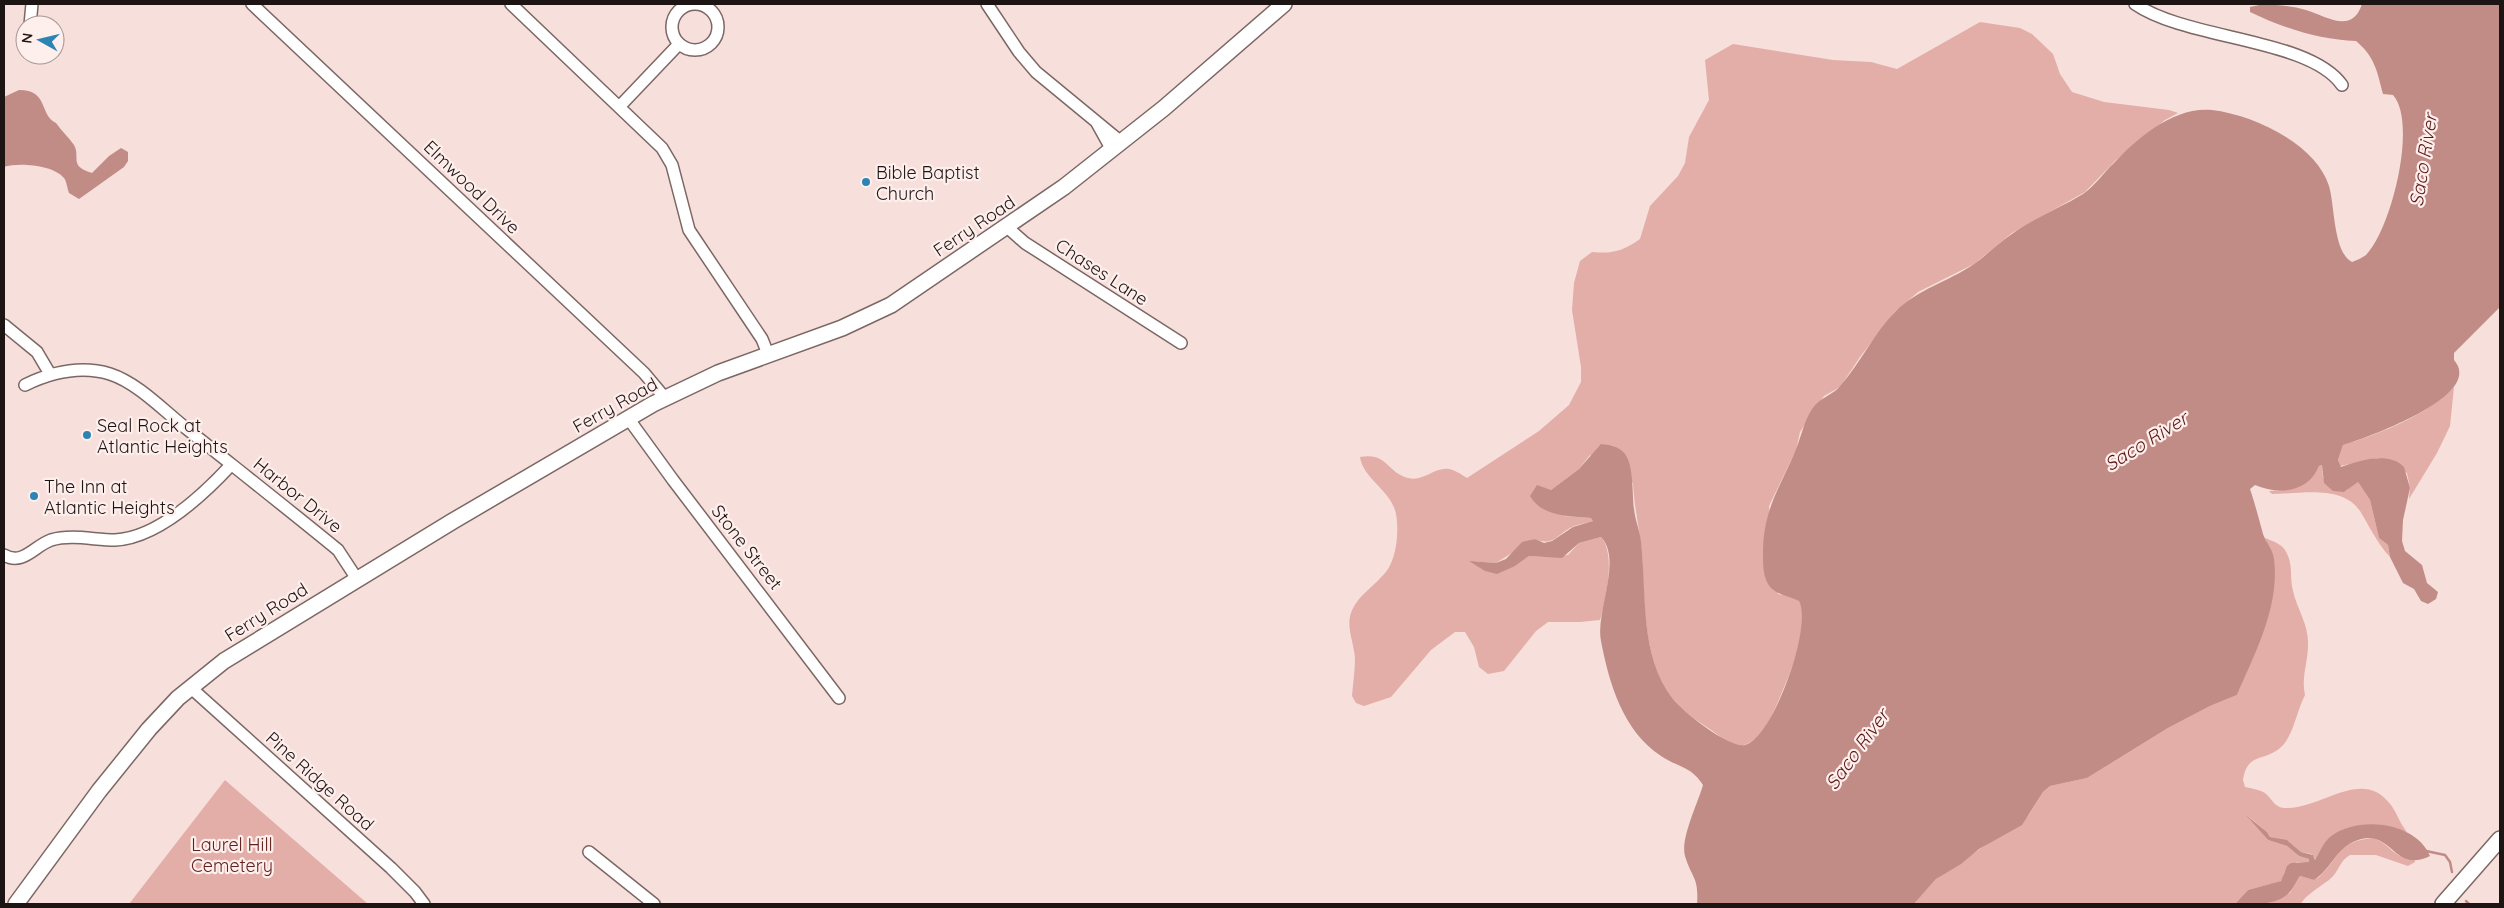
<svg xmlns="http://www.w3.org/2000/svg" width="2504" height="908" font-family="Quicksand,sans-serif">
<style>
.green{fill:#e3aea7}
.water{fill:#c18c86}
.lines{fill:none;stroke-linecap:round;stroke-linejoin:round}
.stream{stroke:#c18c86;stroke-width:2.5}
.minor-casing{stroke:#7c6764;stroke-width:14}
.major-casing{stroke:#7c6764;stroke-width:18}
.minor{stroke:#fff;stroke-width:11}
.major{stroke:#fff;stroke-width:15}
.poi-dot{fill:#2d84b3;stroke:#feefed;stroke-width:2}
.labels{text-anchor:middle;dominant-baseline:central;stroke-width:4.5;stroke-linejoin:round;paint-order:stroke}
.poi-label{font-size:18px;fill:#1d1514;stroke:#feefed;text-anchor:start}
.street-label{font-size:18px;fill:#1d1514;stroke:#feefed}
.park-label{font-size:18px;fill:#601f1b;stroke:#feefed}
.water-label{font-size:19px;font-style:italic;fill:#5a1917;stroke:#feefed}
</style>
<rect width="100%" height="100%" fill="#f7dfdc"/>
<path class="green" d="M1980,22L2020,28L2032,34L2053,54L2060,74L2072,92L2104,102L2169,110L2178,113L2165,120L2116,160L2085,192L2012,233L1974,264L1918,292L1895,312L1860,357L1840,387L1824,396L1800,432L1796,450L1769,506L1778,594C1785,595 1795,596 1799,601C1810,613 1794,664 1788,678C1778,699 1763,752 1733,745C1727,743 1720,736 1714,732C1701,723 1684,713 1673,699C1642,659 1645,602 1642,554C1640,530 1634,507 1633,483L1590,455L1579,469L1551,490L1564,516L1592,518L1593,521C1587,523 1580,524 1574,526C1556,534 1555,547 1534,539L1496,563L1469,561L1515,566L1529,556L1548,557L1568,555L1579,543L1601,537C1616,554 1606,600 1600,620L1580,622H1548L1536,631L1504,671L1488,674L1479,667L1474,647L1465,632H1455L1431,650L1391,697L1364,706L1356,703L1352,696C1353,683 1355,670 1355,658C1354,643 1346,627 1351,613C1358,594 1377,585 1388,569C1397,555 1399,530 1396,514C1392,491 1363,479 1360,457C1388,452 1386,472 1408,478C1424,482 1434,467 1449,469C1455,470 1462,475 1467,478L1539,431L1569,405L1581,382V367L1572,310L1574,283L1580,261L1592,252C1613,254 1623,251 1640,239L1650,206L1678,176L1685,163L1689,137L1709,100L1705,60L1733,44L1833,60L1871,62L1897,69Z
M2454,387L2450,426L2437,453L2409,499L2410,488L2407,473L2378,458L2340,466L2338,460L2343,445C2379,434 2428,415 2454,387Z
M2322,465L2323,478L2346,491L2355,482H2358L2370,500L2379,538L2388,545L2390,557C2377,543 2370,527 2360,511C2342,484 2300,494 2272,494L2269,491C2290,490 2310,487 2319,466Z
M2265,538C2272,541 2280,543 2285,550C2294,564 2289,576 2293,591C2297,609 2309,625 2308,645C2308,662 2301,678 2305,695C2297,710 2293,737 2281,747C2265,762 2247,752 2243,780L2245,787C2250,788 2256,789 2261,791C2273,796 2272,809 2288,808C2324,807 2363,767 2391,805C2397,813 2400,824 2407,832C2369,821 2335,820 2316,860L2312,854L2301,852L2288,841L2270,837L2267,832L2248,816L2268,840L2287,846L2299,856L2309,859V863L2297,862L2284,872L2283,879L2279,882L2248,890L2235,904H1914L1936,879L2028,816L2043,792L2050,786L2087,778L2168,728L2210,706L2237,695C2256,648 2290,588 2265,538Z
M225,780L368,904H129Z
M2373,838C2392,845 2391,857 2414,859L2415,862L2408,866L2376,855H2350C2339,861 2339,872 2330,879C2323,885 2304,896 2301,904H2265L2290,893L2300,876L2314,880L2319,877C2340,857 2338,841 2373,838Z"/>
<path class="water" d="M2264,4C2278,5 2293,6 2306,10C2326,16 2352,35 2362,4H2500V307L2454,353V360C2486,396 2365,438 2343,445L2338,460L2341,467C2359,461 2388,451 2404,467L2410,488L2403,520L2402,541L2405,551L2422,565L2427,583L2438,592L2436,599L2428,604L2421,601L2414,589L2403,583L2390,557L2388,545L2379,538L2370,500L2358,482L2344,492L2333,491L2324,483L2322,465L2319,466C2308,493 2278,495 2255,485L2250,489C2255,504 2259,519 2263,534C2266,542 2273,550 2274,559C2280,606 2255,653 2237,695L2210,706L2168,728L2087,778L2050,786L2043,792L2022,825L1979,849L1961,864L1936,879L1914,904H1697C1699,877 1692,879 1685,856C1680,839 1698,803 1703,785C1691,766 1679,768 1661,756C1623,731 1609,683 1601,641C1595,613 1623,560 1601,537L1579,543L1562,558L1529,556L1515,566L1497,574L1485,571L1469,561L1496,563L1506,559L1522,542L1535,539L1544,543L1552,541L1573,527L1593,521L1591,518C1569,516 1542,517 1530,496L1537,485L1551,490L1579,469L1601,444C1609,445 1619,446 1625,454C1634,466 1632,494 1634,509C1635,520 1640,531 1641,542C1647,595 1639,655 1673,699C1683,712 1730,749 1745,745C1773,738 1813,626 1799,601C1788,595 1773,595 1767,582C1763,574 1763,562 1763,554C1763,511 1778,491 1794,454C1801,439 1803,423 1812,409C1820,397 1834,395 1841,385C1861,362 1874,333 1896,311C1918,289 1948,282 1974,264C1987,255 1998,243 2012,234C2034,218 2060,208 2083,194C2095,186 2104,172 2114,163C2138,137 2175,106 2212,110C2254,115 2316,144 2329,186C2335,206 2333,252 2352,262C2357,260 2362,258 2366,255C2391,230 2418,123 2393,95L2383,94C2377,71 2375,57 2356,41C2320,40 2283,28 2250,12V7Z
M19,90C49,90 39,115 56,123C61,130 69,138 74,145C81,157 68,166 92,173L109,156L121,148L128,152V161L124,167L79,199L69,193C67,188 67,182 64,178C54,165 18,162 4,167V97Z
M2246,815L2267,832L2270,837L2287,840L2301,852L2313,855L2315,860C2320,852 2323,843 2330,837C2358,815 2416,822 2430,856C2392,875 2392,824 2353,842C2335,851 2330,870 2314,880L2300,876C2296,882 2293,889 2289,893C2275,906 2253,904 2235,904L2248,890L2281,881L2287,866L2291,863L2309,862V859L2299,856L2287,846L2268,840Z"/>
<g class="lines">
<path class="stream" d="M2426,851L2445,855L2450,862L2452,872
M2466,901L2469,904"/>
<g class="minor-casing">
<path id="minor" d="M252,4L644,373L665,398
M511,4L662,148L672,165L689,230L762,339L768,354
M987,4L1019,52L1036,72L1121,142
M2135,4C2187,40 2309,38 2342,85
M672 27a23 23 0 1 1 46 0a23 23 0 1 1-46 0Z
M30,25L32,4
M620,106L679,44
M1097,123L1112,150
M1007,227L1025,243L1181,343
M4,325L37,352L50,374
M25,385C52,372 80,365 110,374C138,383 164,411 187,429C237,469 288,509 338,550L357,579
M628,418L673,480L839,698
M4,555C23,566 34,546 51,540C72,534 94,540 115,540C158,538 204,494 231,465
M190,687L391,868L415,892L424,904
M589,852L654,904"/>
</g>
<g class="major-casing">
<path id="major" d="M16,904L99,791L149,729L178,698L224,661L453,521L653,404L718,373L842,328L891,305L1064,187L1164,108L1284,4
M2443,904L2500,839"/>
</g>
<use href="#minor" class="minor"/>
<use href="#major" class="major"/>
</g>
<g class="poi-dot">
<circle cx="866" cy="182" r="5"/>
<circle cx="87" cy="435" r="5"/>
<circle cx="34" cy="496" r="5"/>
</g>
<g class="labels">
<g class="poi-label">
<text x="876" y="172">Bible Baptist<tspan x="876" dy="21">Church</tspan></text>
<text x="97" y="425">Seal Rock at<tspan x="97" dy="21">Atlantic Heights</tspan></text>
<text x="44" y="486">The Inn at<tspan x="44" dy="21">Atlantic Heights</tspan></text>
</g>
<g class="street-label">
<text transform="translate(472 187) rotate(44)">Elmwood Drive</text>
<text transform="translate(974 226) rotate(-34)">Ferry Road</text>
<text transform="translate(1102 272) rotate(33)">Chases Lane</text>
<text transform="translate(615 405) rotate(-29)">Ferry Road</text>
<text transform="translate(298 495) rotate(39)">Harbor Drive</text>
<text transform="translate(747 547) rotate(52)">Stone Street</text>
<text transform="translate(266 612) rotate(-32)">Ferry Road</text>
<text transform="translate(320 781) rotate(42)">Pine Ridge Road</text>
</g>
<g class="park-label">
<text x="232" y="844">Laurel Hill<tspan x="232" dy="21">Cemetery</tspan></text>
</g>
<g class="water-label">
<text transform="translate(2423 160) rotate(-81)">Saco River</text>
<text transform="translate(2146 441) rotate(-32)">Saco River</text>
<text transform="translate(1857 749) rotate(-54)">Saco River</text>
</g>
</g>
<rect width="2504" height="908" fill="none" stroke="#1d1514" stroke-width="10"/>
<g transform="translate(40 40) rotate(278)"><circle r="24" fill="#feefed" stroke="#a49896"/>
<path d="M0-4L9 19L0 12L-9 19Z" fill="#2d84b3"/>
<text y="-8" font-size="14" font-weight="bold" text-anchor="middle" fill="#1d1514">N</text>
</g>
</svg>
